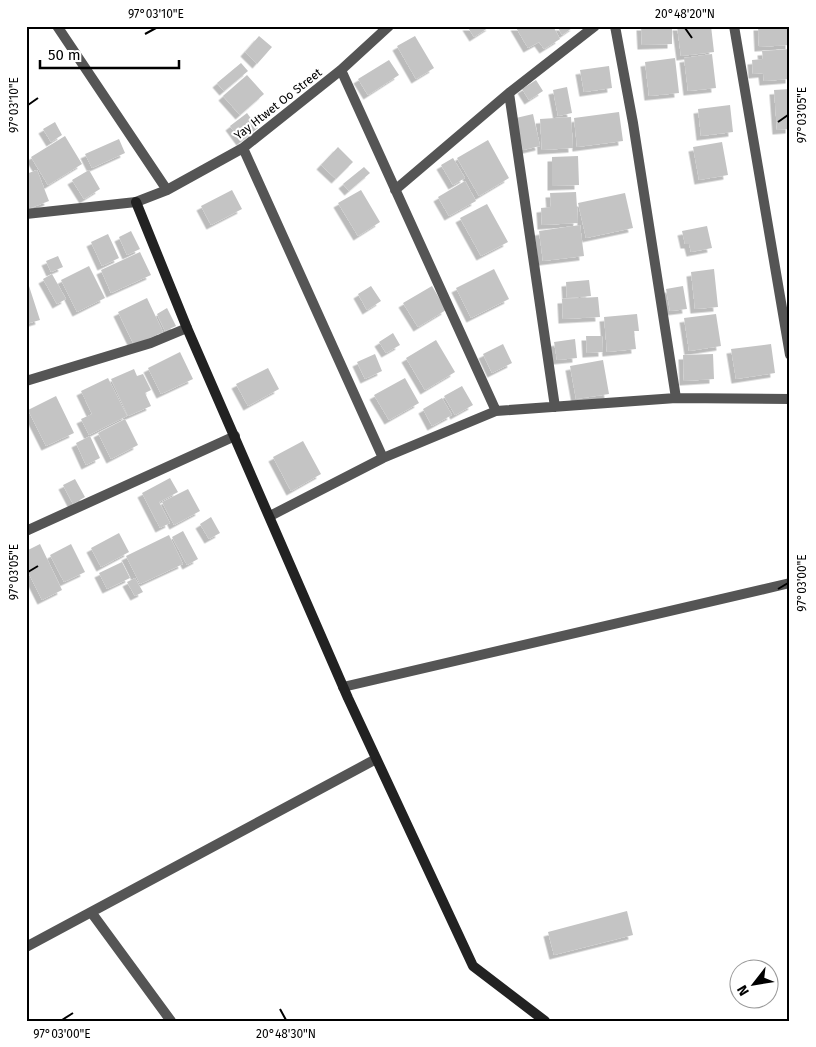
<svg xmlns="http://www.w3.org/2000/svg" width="816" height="1047" font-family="'Fira Sans',sans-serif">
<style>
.building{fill:#c4c4c4;filter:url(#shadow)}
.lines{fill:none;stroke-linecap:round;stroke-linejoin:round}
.street{stroke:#555;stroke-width:10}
.secondary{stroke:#222;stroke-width:10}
.ticks{fill:none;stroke:#000;stroke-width:2}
.labels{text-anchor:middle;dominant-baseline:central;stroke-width:4;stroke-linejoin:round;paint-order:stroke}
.street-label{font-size:12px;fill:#000;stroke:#fff}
.neatline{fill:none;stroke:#000;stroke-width:2}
.ticks-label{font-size:12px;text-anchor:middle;fill:#000}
</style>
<defs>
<filter id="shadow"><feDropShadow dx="-4.5" dy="4.5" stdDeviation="0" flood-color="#0004"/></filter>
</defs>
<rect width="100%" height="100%" fill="#fff"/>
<path class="building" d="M467,26H491L474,37Z
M515,26H553L560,39L544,49L539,42L528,48Z
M557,26H575L562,35Z
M641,26H672V44L642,45Z
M677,26H711L714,52L681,56Z
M758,26H790V45L759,47Z
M259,36L272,47L257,64L245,52Z
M415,36L434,68L416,79L397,46Z
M790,49V79L764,81L763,73L753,74L752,60L763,59L762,51Z
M712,54L716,88L688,91L684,58Z
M675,58L679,93L649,96L645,62Z
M389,60L399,75L368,95L358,79Z
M241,63L248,71L224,91L217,83Z
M609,66L612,88L584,92L580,70Z
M247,75L264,94L240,115L223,96Z
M536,80L543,91L529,100L522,89Z
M567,87L572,113L558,116L553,90Z
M790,89V129L777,130L774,90Z
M730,105L733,132L701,136L698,109Z
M619,112L623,141L577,147L574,118Z
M247,113L258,128L241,141L230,126Z
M533,114L540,146L523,150L516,118Z
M571,117L573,148L542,150L540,119Z
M55,122L62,135L51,142L43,129Z
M65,136L82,164L48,185L31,157Z
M119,139L125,153L92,168L85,154Z
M488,140L509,178L479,196L457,158Z
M722,142L728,175L699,180L693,147Z
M338,147L353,162L336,179L321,165Z
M578,156L579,185L552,186V157Z
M453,158L465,178L453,185L441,165Z
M364,167L370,173L349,191L343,184Z
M37,170L49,201L28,209L26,204V174Z
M89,170L100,189L84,199L72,180Z
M465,181L476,201L449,216L438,197Z
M232,190L242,209L211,225L201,206Z
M361,190L380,222L358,236L338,203Z
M576,192L578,223L542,225L541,208L551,207L550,193Z
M625,193L633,228L586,238L578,203Z
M487,204L508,242L481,256L460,218Z
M580,225L584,256L543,261L539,231Z
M707,226L712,248L691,252L689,244H685L682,231Z
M131,231L140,249L127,255L119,237Z
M108,234L119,258L102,266L91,242Z
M140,252L151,275L111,293L101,270Z
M58,256L63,267L51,272L46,261Z
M89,266L105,298L77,312L61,280Z
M494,269L509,299L471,318L456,288Z
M714,269L718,307L695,309L691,272Z
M52,274L66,299L57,304L43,279Z
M589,280L591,296L567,298L566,282Z
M29,286L40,320L26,324V287Z
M371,286L381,301L367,310L358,294Z
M432,286L446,310L418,327L403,303Z
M683,286L687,309L670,311L666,289Z
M598,297L600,317L563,319L562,299Z
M147,298L163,332L134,345L118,312Z
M167,308L176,326L165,331L157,314Z
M637,314L639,331H634L636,349L607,352L604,317Z
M716,314L721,346L689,351L684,318Z
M393,333L400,345L386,353L379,342Z
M586,336H602L603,352L587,353Z
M575,339L577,358L557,360L554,342Z
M436,340L455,372L425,390L406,358Z
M503,344L512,363L492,373L483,354Z
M771,344L775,373L736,379L731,349Z
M180,352L193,379L161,394L148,368Z
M375,354L382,371L365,379L357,362Z
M713,354L714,379L684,381L683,355Z
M603,360L609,394L576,399L570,366Z
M268,368L279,389L248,406L236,384Z
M134,369L137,376L143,374L151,390L145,393L151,406L128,416L111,379Z
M108,378L127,416L89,435L81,419L92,414L81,391Z
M405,378L419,403L389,420L374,395Z
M462,386L473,405L455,415L444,396Z
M56,396L74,433L46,446L28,410Z
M442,398L452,415L432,426L423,409Z
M125,419L138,445L111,459L98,433Z
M90,436L100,458L86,465L76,443Z
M303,441L321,474L291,491L273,457Z
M170,478L178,492L159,502L170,523L160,528L142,493Z
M75,479L85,497L73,504L63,485Z
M188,489L200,511L174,525L162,502Z
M211,517L220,533L209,539L200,524Z
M183,531L198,559L187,565L172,537Z
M119,533L129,552L101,567L91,548Z
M169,535L183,564L140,584L126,556Z
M40,544L62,590L42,600L26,568V551Z
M71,544L85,572L64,582L50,555Z
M122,562L130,578L107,589L99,573Z
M135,578L143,592L135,596L127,582Z
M627,911L633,935L554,955L548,932Z"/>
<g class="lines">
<path class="street" d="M57,26L167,190
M615,26L633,123L676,398
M734,26L790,355
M341,70L496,411
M509,93L555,407
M243,148L383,458
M395,190L509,93L595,26
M26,214L136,202L167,190L243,148L341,70L389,26
M26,381L151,343L187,328
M270,516L383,458L496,411L676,398L790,399
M26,531L235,436
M343,687L790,583
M91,912L171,1021
M26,947L376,759"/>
<path class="secondary" d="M136,202L187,328L348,698L473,966L545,1021"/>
</g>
<path class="ticks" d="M685,28L692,38M145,34L156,28M28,105L38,98M778,122L788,115M28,572L38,566M778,589L788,583M280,1009L286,1020M62,1020L73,1013"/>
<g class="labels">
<g class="street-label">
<text transform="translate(278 104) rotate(-38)">Yay Htwet Oo Street</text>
</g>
</g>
<rect width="816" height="1047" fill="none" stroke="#ffffff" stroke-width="55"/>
<g transform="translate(754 984) rotate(239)"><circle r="24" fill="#ffffff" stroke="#999999"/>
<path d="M0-4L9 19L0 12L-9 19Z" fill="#000000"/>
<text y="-8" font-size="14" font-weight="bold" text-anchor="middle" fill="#000000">N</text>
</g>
<path d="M40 60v8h139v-8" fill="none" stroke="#000000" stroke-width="2.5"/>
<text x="48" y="60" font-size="15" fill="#000000" stroke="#ffffff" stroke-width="4" paint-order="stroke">50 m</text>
<rect x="28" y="28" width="760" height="992" class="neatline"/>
<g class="ticks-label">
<text x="156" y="18">97°03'10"E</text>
<text x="685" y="18">20°48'20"N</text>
<text transform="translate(14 105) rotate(-90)" y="4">97°03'10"E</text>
<text transform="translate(802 115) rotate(-90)" y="4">97°03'05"E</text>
<text transform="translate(14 572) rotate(-90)" y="4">97°03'05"E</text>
<text transform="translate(802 583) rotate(-90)" y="4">97°03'00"E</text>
<text x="62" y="1038">97°03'00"E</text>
<text x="286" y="1038">20°48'30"N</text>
</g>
</svg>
